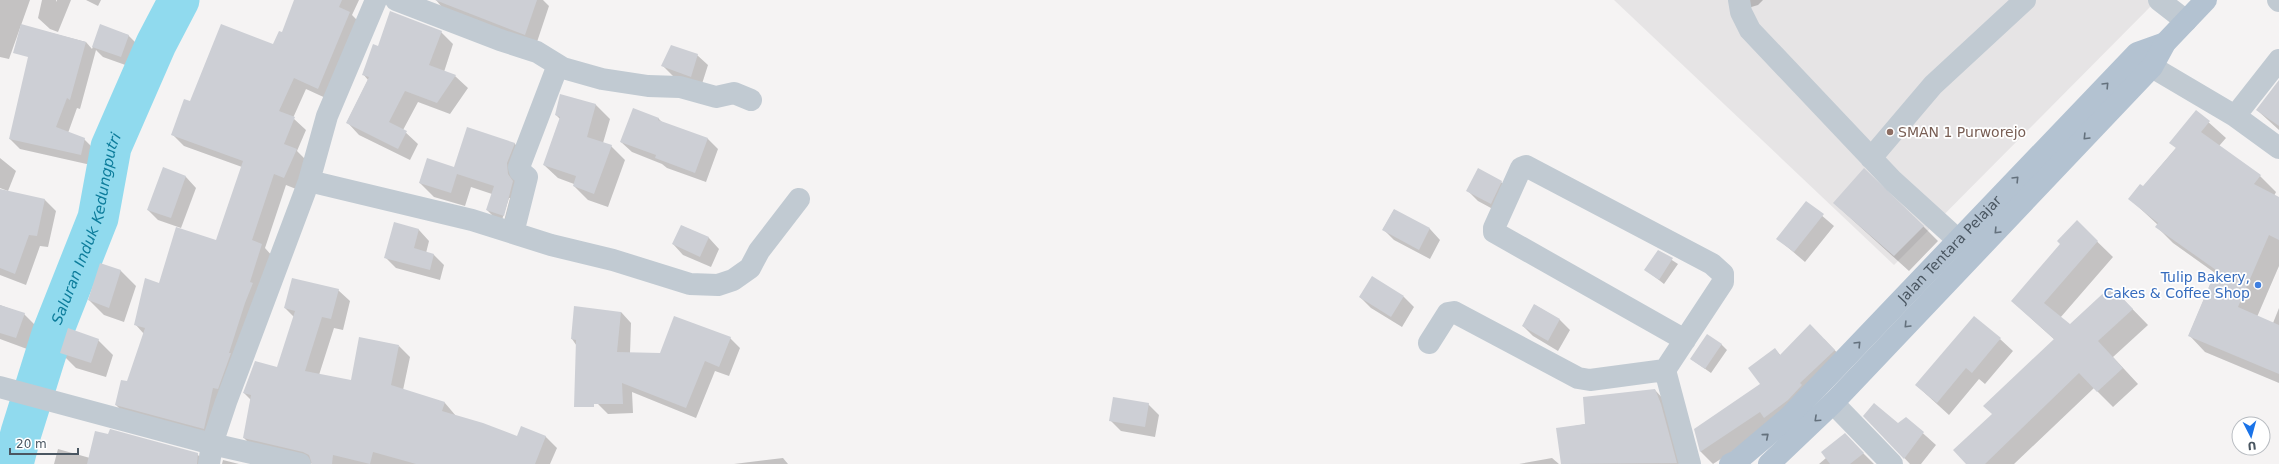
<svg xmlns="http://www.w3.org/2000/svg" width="2279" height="464" font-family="'DejaVu Sans',sans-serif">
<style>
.education{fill:#e6e4e5}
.shadow{fill:#0003;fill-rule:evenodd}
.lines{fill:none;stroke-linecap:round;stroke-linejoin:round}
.river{stroke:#90daee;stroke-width:41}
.building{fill:#cdcfd5}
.minor{stroke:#c1cad2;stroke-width:22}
.major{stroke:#b3c2d1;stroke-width:22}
.oneway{stroke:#64717d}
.education-dot{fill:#8d6e63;stroke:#fff;stroke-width:1.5}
.shop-dot{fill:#3f7fe0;stroke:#fff;stroke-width:1.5}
.labels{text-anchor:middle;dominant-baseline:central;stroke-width:3.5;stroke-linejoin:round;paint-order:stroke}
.education-label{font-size:14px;fill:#785e54;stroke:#fff;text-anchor:start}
.street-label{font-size:14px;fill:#4a5661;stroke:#fff}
.shop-label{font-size:14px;fill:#366cbe;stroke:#fff;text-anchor:end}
.water-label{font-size:15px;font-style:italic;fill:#0c7c9b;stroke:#fff}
</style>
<rect width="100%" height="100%" fill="#f5f3f3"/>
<path class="education" d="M1614,0H2157L1894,265Z"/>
<path class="shadow" d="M0,0H30L9,59L0,57Z
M42,0H56V2L57,0H71L58,32L50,29L38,18Z
M86,0H101L98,6Z
M295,0H359L352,15L361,24L330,100L306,89L293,118L306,130L297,151L308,162L296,189L286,185L265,248L273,257L216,440L128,417L116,405L128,382L144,334L135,324L160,284L217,241L242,167L184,146L172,134L190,102L273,45L282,34Z
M436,0H543L549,6L536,45L446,12Z
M1740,0H1763L1758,5L1748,8Z
M101,26L128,35L139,46L131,67L103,57L96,50L80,109L77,108L68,133L84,139L94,149L91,165L20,149L10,139L36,29L86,42L92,49Z
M441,32L453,44L444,72L455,76L468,88L450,114L418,102L403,130L418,144L410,160L359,135L347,122L368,80L363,74L378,47Z
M697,55L708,65L701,87L673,76L663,66Z
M2279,81V130L2257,110Z
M561,96L596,105L610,119L603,143L611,146L625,160L608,207L588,200L574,186V184L558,178L544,165L560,119L556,115Z
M2196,111L2226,138L2219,146L2260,176L2276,192L2274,196L2279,198V266L2257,317L2273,323L2279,308V383L2205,352L2189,335L2215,273L2173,243L2157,227L2158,225L2130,199L2143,187L2176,148Z
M658,118L663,123L708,139L718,149L706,182L667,168L662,164L632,152L621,142Z
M514,143L528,157L518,229L501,224L487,210L492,194L471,187L465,206L434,197L420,183ZM509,198H510L504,221L502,220Z
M0,158L16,171L8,191L0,188Z
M163,169L186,177L196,188L181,228L158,220L148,210Z
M1501,182L1511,192L1502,214L1478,201L1467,190Z
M16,194L45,200L56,211L48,247L40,246L26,285L0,275V242Z
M1806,202L1834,226L1805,262L1778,239Z
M1834,203L1923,226L1938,241L1909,271Z
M1394,210L1430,229L1440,240L1430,259L1394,240L1383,229Z
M2077,222L2113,257L2060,318L2070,326L2111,287L2148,325L2113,357L2138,384L2113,407L2094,388L2014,464H1968L1993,414L2055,340L2012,301L2061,244Z
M395,224L419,230L429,241L426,253L434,255L444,265L440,280L396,268L385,257Z
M682,226L709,238L719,249L711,267L683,255L673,244Z
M1658,251L1678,264L1664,284L1646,270Z
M100,265L121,271L136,286L124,322L104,315L89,300Z
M338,290L350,301L343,330L334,328L319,375L351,382L399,346L410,357L403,390L445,403L456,416L518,438L545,436L557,448L550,464H313L255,449L244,438L251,400L244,393L278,369L294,317L285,308Z
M1360,297H1404L1414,307L1402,327L1371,308Z
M0,305L24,314L35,325L27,349L0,339Z
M1535,305L1560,320L1570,330L1558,351L1533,336L1523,326Z
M621,312L631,323L630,353L660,354L730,338L740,348L729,376L715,371L696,418L632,392L633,413L608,414L598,404L603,384L572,339Z
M1824,339L1848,364L1773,425L1713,464L1701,452L1695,430L1761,385L1775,349L1781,356Z
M2000,339L2013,351L1985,384L1979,379L1949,415L1916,385Z
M98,340L113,355L106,377L76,368L61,353Z
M1721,344L1727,350L1711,373L1691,359Z
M1655,390L1666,402L1685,464H1562L1557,429L1586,424Z
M1148,404L1159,415L1155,437L1121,431L1110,420Z
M1865,416L1898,424L1906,418L1936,445L1921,464H1910Z
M1845,435L1874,464H1819L1826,458Z
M58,449L90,458L197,454L207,464H54Z
M783,458L788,464H734Z
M1552,458L1559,464H1519Z
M223,460L239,464H222Z"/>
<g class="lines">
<path class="river" id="s1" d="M13,464L21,433L52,334L98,218L111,147L156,44L179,0"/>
</g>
<path class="building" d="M294,0H342L339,7L350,12L318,89L294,78L279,111L295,117L284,144L297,149L284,178L274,174L252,240L262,244L250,282L253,283L245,303L229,353H231L218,389L213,388L204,429L115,405L121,380L127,381L145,328L134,325L145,278L159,283L176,227L216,240L243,161L171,135L184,99L190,101L221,24L273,44L279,31L282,32Z
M435,0H537L525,35Z
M390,11L442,31L429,65L456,75L437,103L405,91L389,122L407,131L398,149L346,123L369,77L362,75L373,44L378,46Z
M21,24L86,42L70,100L67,98L56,127L85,138L81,155L9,139L28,57L13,53Z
M100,24L129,35L121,57L92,47Z
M671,45L698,54L691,77L661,66Z
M2279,80V126L2256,110Z
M560,94L596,104L587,137L612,145L594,194L573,186L576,176L543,165L560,117L555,115Z
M633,108L659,118L658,120L708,138L695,173L655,158L656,155L620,142Z
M2196,110L2210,121L2201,132L2261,175L2254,184L2279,197V240L2269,235L2238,307L2279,325V374L2188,336L2216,270L2155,227L2158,223L2128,199L2140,184L2143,186L2176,148L2169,143Z
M467,127L515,143L507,163L508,174L513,181L504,216L486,210L494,186L457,174L451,193L419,183L427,158L454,167Z
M163,167L186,176L171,218L147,210Z
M1478,168L1502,181L1491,204L1466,191Z
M1864,168L1924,226L1894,256L1833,203Z
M0,189L45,199L37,236L29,235L15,274L0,268Z
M1806,201L1824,214L1794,252L1776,239Z
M1394,209L1430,228L1419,250L1382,230Z
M2077,220L2098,241L2044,303L2070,324L2111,286L2133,309L2098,341L2123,368L2097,392L2079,373L1985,464H1966L1953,450L1992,414L1983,406L2054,339L2011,301L2060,244L2057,241Z
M394,222L419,229L414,248L434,254L430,270L384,258Z
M681,225L709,237L700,257L672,244Z
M1658,250L1673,258L1659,280L1644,270Z
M100,263L121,270L109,308L88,300Z
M1372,276L1404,296L1391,317L1359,297Z
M292,278L339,289L331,319L322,317L305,371L351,380L359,337L399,345L391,385L445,402L442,411L483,423L517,436L521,426L546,436L535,464H416L373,452L370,464L333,455L332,464H312L309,455L303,452L243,438L251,395L243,393L255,361L277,367L295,311L284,308Z
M1534,304L1560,319L1548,341L1522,326Z
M0,305L25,313L16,338L0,333Z
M574,306L621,312L617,352L660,353L674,316L731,337L719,367L705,361L686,408L622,383L623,404H594V407H574L576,340L571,339Z
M1974,316L2001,338L1972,373L1966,368L1937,403L1915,385Z
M1810,324L1835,350L1800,383L1802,385L1788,400L1764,418L1760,412L1700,452L1694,429L1760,384L1748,368L1775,348L1780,355Z
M68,328L99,339L91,363L60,353Z
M1707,334L1722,344L1705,369L1690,359Z
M1655,389L1661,404L1677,463L1561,464L1556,428L1585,424L1583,397Z
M1113,397L1149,403L1145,427L1109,421Z
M1874,403L1898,423L1906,417L1924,432L1904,459L1863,416Z
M110,429L198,453L197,464H87L95,431L108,434Z
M1845,433L1864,453L1850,464H1830L1821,452Z"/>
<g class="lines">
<path class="minor" d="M396,0L500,40L537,52L563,68L602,79L648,86L680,87L716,97L734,93L751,100
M1739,0L1741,12L1750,30L1893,181L1958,240
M2159,0L2186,21
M2278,0L2279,1
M2279,60L2235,116L2279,148
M2152,67L2235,116
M1871,158L1933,85L2025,0
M309,181L472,220L551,245L613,260L690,284L718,285L733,280L750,268L759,251L799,199
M513,233L527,177L520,171L519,167L558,65
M1685,340L1494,232V228L1521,168L1526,166L1712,264L1723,274V282L1665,370L1690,464
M1429,343L1448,313L1454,312L1578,378L1590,380L1665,370
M0,387L212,444L300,464
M1833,403L1892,464
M209,464L212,444L226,402L309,181L327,116L376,0"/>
<g class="major">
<path id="s2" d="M1730,464L1737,461L1789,417L2137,53L2165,43"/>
<path d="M1769,464L1833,403L2152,67L2165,43L2206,0"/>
</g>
</g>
<defs><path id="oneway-chevron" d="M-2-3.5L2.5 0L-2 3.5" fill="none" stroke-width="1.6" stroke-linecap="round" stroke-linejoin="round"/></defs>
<g class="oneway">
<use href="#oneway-chevron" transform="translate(2106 85) rotate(-46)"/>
<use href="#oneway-chevron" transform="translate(2086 137) rotate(134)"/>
<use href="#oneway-chevron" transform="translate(2016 179) rotate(-46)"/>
<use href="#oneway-chevron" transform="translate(1997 231) rotate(134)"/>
<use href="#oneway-chevron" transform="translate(1907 325) rotate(134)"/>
<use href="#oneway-chevron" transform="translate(1858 344) rotate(-46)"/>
<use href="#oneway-chevron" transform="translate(1817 419) rotate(137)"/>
<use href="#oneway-chevron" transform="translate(1766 436) rotate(-40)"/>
</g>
<circle class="education-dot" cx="1890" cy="132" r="4"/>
<circle class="shop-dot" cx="2258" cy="285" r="4"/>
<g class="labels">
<g class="education-label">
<text x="1898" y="132">SMAN 1 Purworejo</text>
</g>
<g class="street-label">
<text stroke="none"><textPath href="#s2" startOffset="308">Jalan Tentara Pelajar</textPath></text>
</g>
<g class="shop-label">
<text x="2250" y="277">Tulip Bakery,<tspan x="2250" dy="16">Cakes &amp; Coffee Shop</tspan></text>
</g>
<g class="water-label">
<text stroke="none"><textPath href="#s1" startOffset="247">Saluran Induk Kedungputri</textPath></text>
</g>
</g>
<g transform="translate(2251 436) rotate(174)"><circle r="19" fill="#ffffff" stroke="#b7bbc0"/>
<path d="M0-3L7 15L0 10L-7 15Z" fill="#1a73e8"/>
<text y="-6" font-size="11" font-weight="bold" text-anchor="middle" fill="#4a5661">U</text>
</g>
<path d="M10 448v6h68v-6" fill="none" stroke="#4a5661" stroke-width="2"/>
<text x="16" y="448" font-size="12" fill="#4a5661" stroke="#ffffff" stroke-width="3" paint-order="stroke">20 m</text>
</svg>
